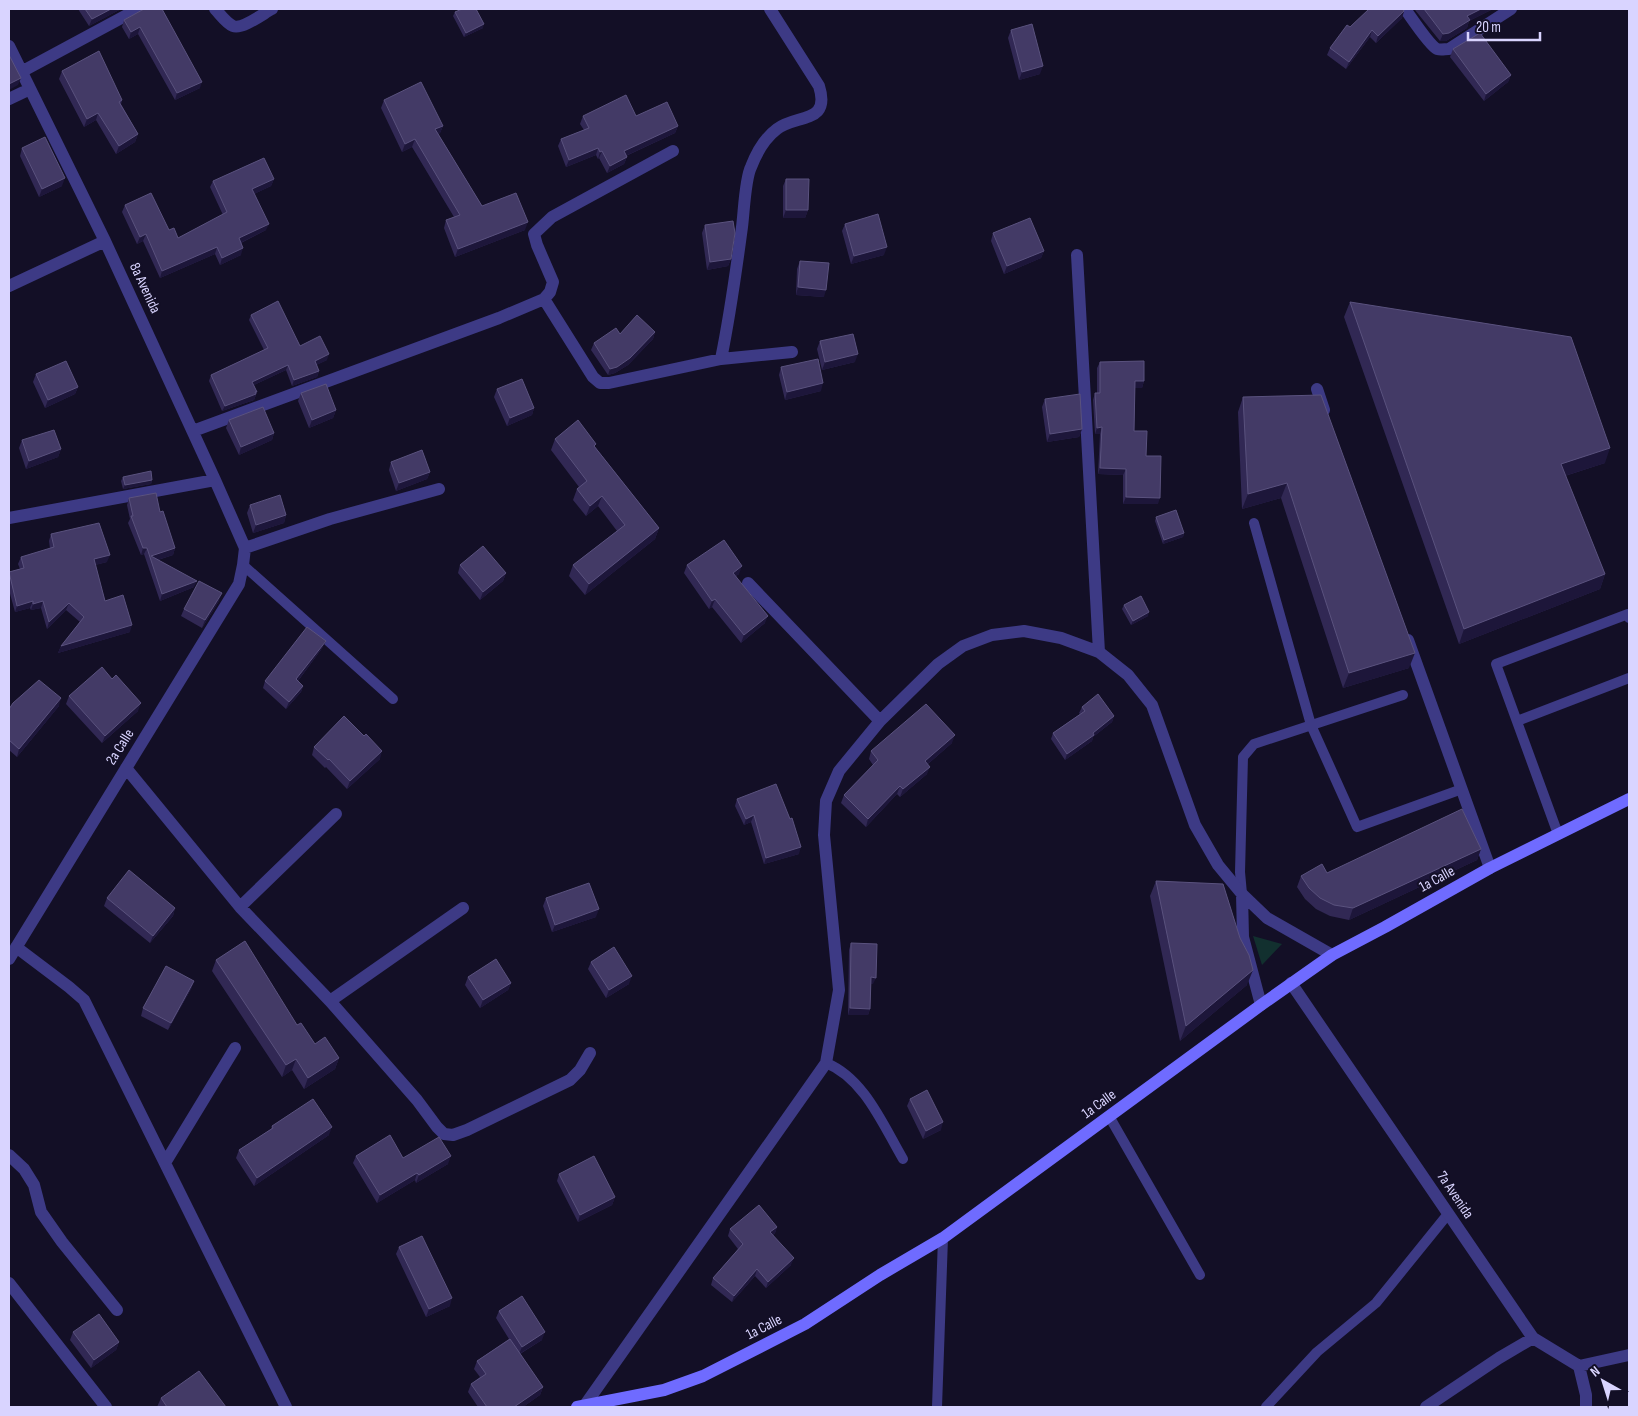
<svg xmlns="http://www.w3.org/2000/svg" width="1638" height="1416" font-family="'Sofia Sans Condensed',sans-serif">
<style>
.green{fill:#12302f}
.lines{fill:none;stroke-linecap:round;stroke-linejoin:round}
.lane{stroke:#3d3a85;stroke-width:10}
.street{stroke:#3d3a85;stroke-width:12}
.secondary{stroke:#6f6bff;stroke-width:12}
.wall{fill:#312854}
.shaded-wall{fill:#1d163a}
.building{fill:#433a66;stroke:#5a527e}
.labels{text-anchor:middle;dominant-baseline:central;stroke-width:4;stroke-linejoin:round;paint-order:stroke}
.street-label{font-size:15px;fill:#d9d4ff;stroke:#130f26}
</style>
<rect width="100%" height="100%" fill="#130f26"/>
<path class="green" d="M1253,936L1282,944L1262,965Z"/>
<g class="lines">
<path class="lane" d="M1254,523L1311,725L1357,827L1462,789
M243,565L393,699
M1517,721L1629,678
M1558,834L1496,664L1628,614L1629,618
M1242,894L1240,872L1243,757L1254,744L1403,695
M826,1063C864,1078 883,1125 903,1159
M1109,1116L1200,1275
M937,1407L943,1238
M1266,1407L1317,1352L1376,1303L1448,1214"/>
<path class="street" d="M215,9C220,14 226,23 233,26C242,30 264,13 272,9
M1405,9C1411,17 1429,45 1437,49C1441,50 1445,49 1449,49L1511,9
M9,46L105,241L215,480L245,548L243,565L239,584L9,959
M21,72L138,9
M9,99L30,89
M1077,255L1099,652
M9,286L105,241
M544,299L593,377L600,383H609L721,359L792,352
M721,359C730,315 736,272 742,227C744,212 745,179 751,167C756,154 765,138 777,129C797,114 831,124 819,86L770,9
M1317,389L1324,410
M193,431L499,318L544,299L550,292L553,282L537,245L534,234L552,217L673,151
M9,518L215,480
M245,548L330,519L439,489
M748,583L880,721
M1408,640L1490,868
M126,768L240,907L330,1001L417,1100L437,1127L444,1134L453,1135L467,1130L570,1080L580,1070L590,1053
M1242,894L1243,937L1261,1005
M240,907L336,814
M16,947L69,987L84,1000L286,1407
M1291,983L1533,1338L1579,1366L1629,1355
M330,1001L463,908
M9,1155L24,1169L34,1185L41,1212L62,1242L117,1310
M165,1163L235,1048
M9,1283L106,1407
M1579,1366L1586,1395V1407
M585,1405L826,1063L839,990L824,835L826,801L839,771L880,721L938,664L963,646L992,635L1024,631L1061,638L1099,652L1128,675L1152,705L1195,825L1218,865L1242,894L1267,918L1332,955
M1426,1407L1499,1358L1533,1338"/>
<path class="secondary" d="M577,1407L664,1390L703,1376L805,1324L880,1275L943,1238L1261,1005L1332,955L1385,927L1490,868L1629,799"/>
</g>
<path class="wall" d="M78,9H121L89,26Z
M144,9L200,88L175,100L138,34L129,39L122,27L124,20Z
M1416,9H1493L1469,21L1467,28L1446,41H1440L1415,10Z
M1404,11L1402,18L1376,43L1370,37L1346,69L1327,55L1330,48L1350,27Z
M455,12L483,28L464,37L453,16Z
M1011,30L1040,74L1019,80L1008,38Z
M1453,49L1511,75L1508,82L1484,101L1450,57Z
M62,71L122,100L121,104L138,134L135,142L116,154L96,120L84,127L59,79Z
M384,100L443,126L440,133L438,134L482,206L525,230L455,257L444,228L446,220L454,217L412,147L402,152L381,108Z
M583,116H636L678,126L675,133L626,156L627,157L624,164L607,173L599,158L598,159L596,155L566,167L558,146L561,139L584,130L580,124Z
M22,148L62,186L39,197L20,156Z
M274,179L271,186L254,194L266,230L241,243V255L220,265L215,254L160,278L143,241L137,244L122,212L125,205L169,230L178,238L223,215L210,187L213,181Z
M786,179L808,210L805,218H783V186Z
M845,224L884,255L851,264L842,231Z
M705,225L731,259L728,266L707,270L702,233Z
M993,233L1044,251L1041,258L1004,274L991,241Z
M800,261L824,297L796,295L797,269Z
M1350,302L1605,463L1565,476L1605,574L1600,589L1459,644L1344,317Z
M251,315L300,346L327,360L316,365L319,371L317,377L292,386L286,370L254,385L257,392L254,400L222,411L209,381L211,375L264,350L249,320Z
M655,332L653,339L628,365L615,373L608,375L591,350L594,343L620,334Z
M820,341L855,362L822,370L817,349Z
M1100,362L1144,381L1142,388H1135L1134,431L1146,456L1158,504H1123V475L1098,474L1100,434H1095L1093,400L1095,393H1097V368Z
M781,367L821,391L785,400L779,375Z
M36,374L78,387L75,394L45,408L33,382Z
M497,389L534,408L532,415L507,426L494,397Z
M301,393L336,410L333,418L309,428L298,401Z
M1243,397L1409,668L1343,688L1281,498L1242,509L1238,412Z
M1045,399L1082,429L1079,437L1047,442L1042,407Z
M229,420L274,433L272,440L239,455L226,428Z
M555,439L595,447L659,528L655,539L585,595L569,576L573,565L617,531L598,506L586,516L573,500L577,489L579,487L551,450Z
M22,440L61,449L58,457L26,469L19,448Z
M391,462L430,472L427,479L396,491L389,470Z
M123,477L152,480L151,484L123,489L121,481Z
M129,498L160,512L175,548L173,555L158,560L194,587L160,601L144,554L141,555L128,523L130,519L127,505Z
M250,505L286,515L284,523L253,533L247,513Z
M1156,517L1184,533L1183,537L1163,544L1155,521Z
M51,534L107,562L95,565L105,601L130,632L58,653L61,646L80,622L66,610L47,629L41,608L31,610L30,608L15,612L9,590V572L20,569L18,564L21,557L50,549L49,541Z
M460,565L506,573L503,581L480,600L458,573Z
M687,565L739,574L736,576L765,623L741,643L712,607L709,609L684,573Z
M219,601L202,628L181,616L184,609Z
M1124,605L1148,616L1131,625L1122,609Z
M323,647L298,681L303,686L301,692L286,709L263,688L265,681Z
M112,679L138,711L102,743L66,704L69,696Z
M59,706L17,757L9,750V709Z
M1082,707L1114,716L1112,722L1093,737L1092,741L1065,760L1051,739L1053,733L1080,714L1079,713Z
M952,743L928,764L927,774L900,797L897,794L866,827L841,803L844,795L873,765L869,759L871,751Z
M314,747L380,759L347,789L326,767L325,768L312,755Z
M737,799L799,854L764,864L751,822L744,825L735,806Z
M1481,849L1477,860L1349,920L1330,916L1316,909L1305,899L1297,887L1301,876L1327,873Z
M1156,881L1240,938L1247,985L1180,1041L1150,896Z
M107,898L175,908L173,916L150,943L104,906Z
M546,898L596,917L552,932L543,906Z
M851,943L873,984H871L870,1009L868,1015H848L849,950Z
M216,960L297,1025L315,1044L339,1058L335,1069L304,1089L292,1070L282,1077L212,971Z
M591,962L629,984L606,998L588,969Z
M468,977L511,983L508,990L480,1008L465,985Z
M194,981L191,989L168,1030L141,1016L143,1008Z
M910,1099L941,1130L923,1139L907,1106Z
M272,1126L329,1135L254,1186L236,1158L239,1150L271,1129Z
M356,1156L403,1158L448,1164L416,1183L415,1180L377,1203L353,1163Z
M559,1174L615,1197L612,1205L578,1222L557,1181Z
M777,1227L775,1233L773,1235L791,1265L766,1288L755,1276L732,1302L711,1285L713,1278L738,1249L728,1236L730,1229Z
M399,1247L450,1306L426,1317L396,1254Z
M499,1311L542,1340L520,1354L543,1387L540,1395L523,1407H478L468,1392L471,1384L480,1377L474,1369L477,1361L509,1339L496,1318Z
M73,1332L119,1342L116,1350L91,1368L70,1340Z
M161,1398L226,1407H157Z"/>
<path class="shaded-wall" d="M111,9H121L89,26L92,19Z
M1481,9H1493L1469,21L1467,28L1446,41H1440L1443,34L1467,16Z
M1404,11L1402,18L1376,43L1378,36Z
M484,24L483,28L464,37L466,33Z
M140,27L138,34L129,39L131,32Z
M1372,30L1370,37L1346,69L1349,62Z
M1043,66L1040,74L1019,80L1022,72Z
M1511,75L1508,82L1484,101L1486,94Z
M21,78L18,85L9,90V84Z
M202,82L200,88L175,100L177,93Z
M98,113L96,120L84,127L87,119Z
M443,126L440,133L433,137L435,129Z
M678,126L675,133L621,158L624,151Z
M138,134L135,142L116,154L119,146Z
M415,139L412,147L402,152L405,144Z
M598,148L596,155L566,167L569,160Z
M602,151L599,158L598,159L600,152Z
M627,157L624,164L607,173L610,166Z
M65,178L62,186L39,197L42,189Z
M274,179L271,186L250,196L252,189Z
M786,210H808L805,218H783Z
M528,222L525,230L455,257L458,249Z
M269,224L266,230L236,245L239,238Z
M146,234L143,241L137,244L140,237Z
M217,247L215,254L160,278L162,271Z
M887,247L884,255L851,264L854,256Z
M243,248L241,255L220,265L222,258Z
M1044,251L1041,258L1004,274L1007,266Z
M731,259L728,266L707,270L710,262Z
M798,287L826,290L824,297L796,295Z
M655,332L653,339L628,365L615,373L608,375L610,369Z
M329,354L327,360L313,367L315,361Z
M858,354L855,362L822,370L825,362Z
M288,365L286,370L250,387L252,382Z
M319,371L317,377L292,386L294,380Z
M1135,381H1144L1142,388H1133Z
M823,383L821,391L785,400L787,392Z
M78,387L75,394L45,408L48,400Z
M257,392L254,400L222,411L225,406Z
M534,408L532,415L507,426L510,418Z
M336,410L333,418L309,428L312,420Z
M1102,427L1100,434H1095L1097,428Z
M1082,429L1079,437L1047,442L1050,434Z
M274,433L272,440L239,455L241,447Z
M1610,448L1605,463L1555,479L1561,464Z
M61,449L58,457L26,469L29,461Z
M1100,468L1126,469L1123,475L1098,474Z
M430,472L427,479L396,491L399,483Z
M152,480L151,484L123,489L125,485Z
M1287,483L1281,498L1242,509L1248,494Z
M602,496L598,506L586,516L590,506Z
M1126,497L1160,498L1158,504H1123Z
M286,515L284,523L253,533L256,525Z
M659,528L655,539L585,595L589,584Z
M1184,533L1183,537L1163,544L1164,540Z
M143,548H147L144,554L141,555Z
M175,548L173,555L151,562V556Z
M110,555L107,562L91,566L94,559Z
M742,566L739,574L730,580L733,573Z
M506,573L503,581L480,600L483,592Z
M1605,574L1600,589L1459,644L1464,629Z
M197,581L194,587L160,601L162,594Z
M222,593L219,601L202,628L205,620Z
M715,599L712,607L709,609L712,601Z
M33,601L30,608L15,612L17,606Z
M43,601L41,608L31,610L33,604Z
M69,603L66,610L47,629L49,622Z
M1149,612L1148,616L1131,625L1133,621Z
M768,616L765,623L741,643L744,635Z
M132,625L130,632L58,653L61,646Z
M326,641L323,647L294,686L296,679Z
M1415,653L1409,668L1343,688L1349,673Z
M303,686L301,692L286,709L289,702Z
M61,698L59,706L17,757L19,749Z
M141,703L138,711L102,743L105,736Z
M1114,716L1112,722L1093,737L1092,741L1065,760L1067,754Z
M955,735L952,743L922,769L925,761Z
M382,751L380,759L347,789L350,781Z
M930,767L927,774L900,797L903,789Z
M900,786L897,794L866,827L868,819Z
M754,815L751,822L744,825L746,819Z
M801,847L799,854L764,864L766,858Z
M1481,849L1477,860L1349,920L1353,908Z
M175,908L173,916L150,943L153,936Z
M599,909L596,917L552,932L555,925Z
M1253,970L1247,985L1180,1041L1186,1026Z
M632,976L629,984L606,998L609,990Z
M871,977L876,978L873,984H869Z
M194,981L191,989L168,1030L171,1023Z
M511,983L508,990L480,1008L483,1000Z
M850,1008L870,1009L868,1015H848Z
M339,1058L335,1069L304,1089L308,1078Z
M296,1059L292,1070L282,1077L286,1065Z
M943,1122L941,1130L923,1139L926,1131Z
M332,1127L329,1135L254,1186L257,1178Z
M451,1156L448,1164L416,1183L419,1175Z
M417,1173L415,1180L377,1203L380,1195Z
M615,1197L612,1205L578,1222L580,1215Z
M777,1227L775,1233L768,1239L770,1232Z
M794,1258L791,1265L766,1288L768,1282Z
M757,1269L755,1276L732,1302L734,1296Z
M452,1298L450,1306L426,1317L429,1309Z
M545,1332L542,1340L519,1354L522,1347Z
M119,1342L116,1350L91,1368L94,1360Z
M543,1387L540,1395L523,1407H514Z"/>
<path class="building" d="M85,9H111L92,19Z
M144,9H162L202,82L177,93L140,27L131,32L124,20Z
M462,9H476L484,24L466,33L455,12Z
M1369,9H1403L1404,11L1378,36L1372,30L1349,62L1330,48L1347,25L1350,27Z
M1424,9H1481L1467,16L1470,20L1449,33L1443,34Z
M1032,24L1043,66L1022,72L1011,30Z
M1480,33L1511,75L1486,94L1453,49Z
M99,51L122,100L119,102L138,134L119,146L98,113L87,119L62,71Z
M9,55L21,78L9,84Z
M421,82L443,126L435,129L482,206L516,193L528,222L458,249L446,220L460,215L415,139L405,144L384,100Z
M626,95L636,116L667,102L678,126L624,151L627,157L610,166L602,151L600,152L598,148L569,160L561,139L589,128L583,116Z
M45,137L65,178L42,189L22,148Z
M264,158L274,179L252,189L269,224L239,238L243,248L222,258L217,247L162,271L146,234L140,237L125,205L151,193L169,230L174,228L178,238L227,212L213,181Z
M786,179H809L808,210H786Z
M878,214L887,247L854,256L845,224Z
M1030,218L1044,251L1007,266L993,233Z
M733,221L735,233L731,259L710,262L705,225Z
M800,261L829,263L826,290L798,287Z
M278,301L300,346L320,336L329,354L315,361L319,371L294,380L288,365L252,382L257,392H255L256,394L225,406L211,375L268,348L251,315Z
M1350,302L1571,337L1610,448L1561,464L1605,574L1464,629Z
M637,315L655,332L630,358L617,367L610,369L594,343L616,328L620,334Z
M853,334L858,354L825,362L820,341Z
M818,359L823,383L787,392L781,367Z
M66,361L78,387L48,400L36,374Z
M1144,361V381H1135L1134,431H1147L1146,456H1161L1160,498L1126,497V469L1100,468L1102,427L1097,428L1095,393H1100V362Z
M522,379L534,408L510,418L497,389Z
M326,384L336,410L312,420L301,393Z
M1080,394L1082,429L1050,434L1045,399Z
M1321,395L1415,653L1349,673L1287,483L1248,494L1243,397Z
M263,407L274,433L241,447L229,420Z
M578,420L596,444L594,446L659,528L589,584L573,565L625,525L602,496L590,506L577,489L587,481L555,439Z
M54,430L61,449L29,461L22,440Z
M422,450L430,472L399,483L391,462Z
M151,471L152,480L125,485L123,477Z
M156,493L160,512L163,511L175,548L151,556L197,581L162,594L147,548H143L131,516H133L129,498Z
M280,495L286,515L256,525L250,505Z
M1176,510L1184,533L1164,540L1156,517Z
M99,523L110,555L94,559L105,601L123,595L132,625L61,646L84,617L69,603L49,622L43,601L33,604V601L17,606L9,572L24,568L21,557L54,547L51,534Z
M724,540L742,566L733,573L768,616L744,635L715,599L712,601L687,565Z
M483,546L506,573L483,592L460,565Z
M199,581L222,593L205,620L184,609Z
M1141,596L1149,612L1133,621L1124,605Z
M307,627L326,641L296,679L303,686L289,702L265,681Z
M102,667L112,679L116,675L141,703L105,736L69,696Z
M39,680L61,698L19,749L9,740V709L13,703Z
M1098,694L1114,716L1093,733L1094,735L1067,754L1053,733L1085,711L1082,707Z
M926,704L955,735L925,761L930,767L903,789L900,786L868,819L844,795L878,760L871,751Z
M344,716L364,736L366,734L382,751L350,781L329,759L328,760L314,747Z
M776,784L790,819L792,818L801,847L766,858L754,815L746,819L737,799Z
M1462,809L1481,849L1353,908L1334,905L1320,898L1309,888L1301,876L1322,864L1327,873Z
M129,870L175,908L153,936L107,898Z
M1156,881L1223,884L1240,938L1249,955L1253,970L1186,1026Z
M589,883L599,909L555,925L546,898Z
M245,941L297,1025L301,1023L315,1044L325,1037L339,1058L308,1078L296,1059L286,1065L216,960Z
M851,943L877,944L876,978L871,977L870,1009L850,1008Z
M614,947L632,976L609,990L591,962Z
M496,959L511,983L483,1000L468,977Z
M166,966L194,981L171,1023L143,1008Z
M927,1090L943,1122L926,1131L910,1099Z
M313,1099L332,1127L257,1178L239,1150L273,1128L272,1126Z
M390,1135L403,1158L439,1137L451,1156L419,1175L417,1173L380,1195L356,1156Z
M594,1156L615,1197L580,1215L559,1174Z
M759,1205L777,1227L770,1232L794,1258L768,1282L757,1269L734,1296L713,1278L743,1244L730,1229Z
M422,1236L452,1298L429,1309L399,1247Z
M522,1296L545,1332L522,1347L499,1311Z
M99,1314L119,1342L94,1360L73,1332Z
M510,1339L543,1387L514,1407H487L471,1384L486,1374L477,1361Z
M199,1371L226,1407H167L161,1398Z"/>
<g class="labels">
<g class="street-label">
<text transform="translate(145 288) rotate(65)">8a Avenida</text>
<text transform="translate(120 747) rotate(-58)">2a Calle</text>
<text transform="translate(1437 879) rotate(-29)">1a Calle</text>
<text transform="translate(1099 1104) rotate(-36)">1a Calle</text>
<text transform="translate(1455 1195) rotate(56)">7a Avenida</text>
<text transform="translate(764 1327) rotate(-27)">1a Calle</text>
</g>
</g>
<rect width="1638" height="1416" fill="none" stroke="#d9d4ff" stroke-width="20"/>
<g transform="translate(1603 1381) rotate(321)" stroke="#130f26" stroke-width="4" paint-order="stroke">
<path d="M0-4L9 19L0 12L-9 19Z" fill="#d9d4ff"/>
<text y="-8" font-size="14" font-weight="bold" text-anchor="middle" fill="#d9d4ff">N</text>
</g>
<path d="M1468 32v8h72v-8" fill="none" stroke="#d9d4ff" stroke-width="2.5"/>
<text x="1476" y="32" font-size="15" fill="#d9d4ff" stroke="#130f26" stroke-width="4" paint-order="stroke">20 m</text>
</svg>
